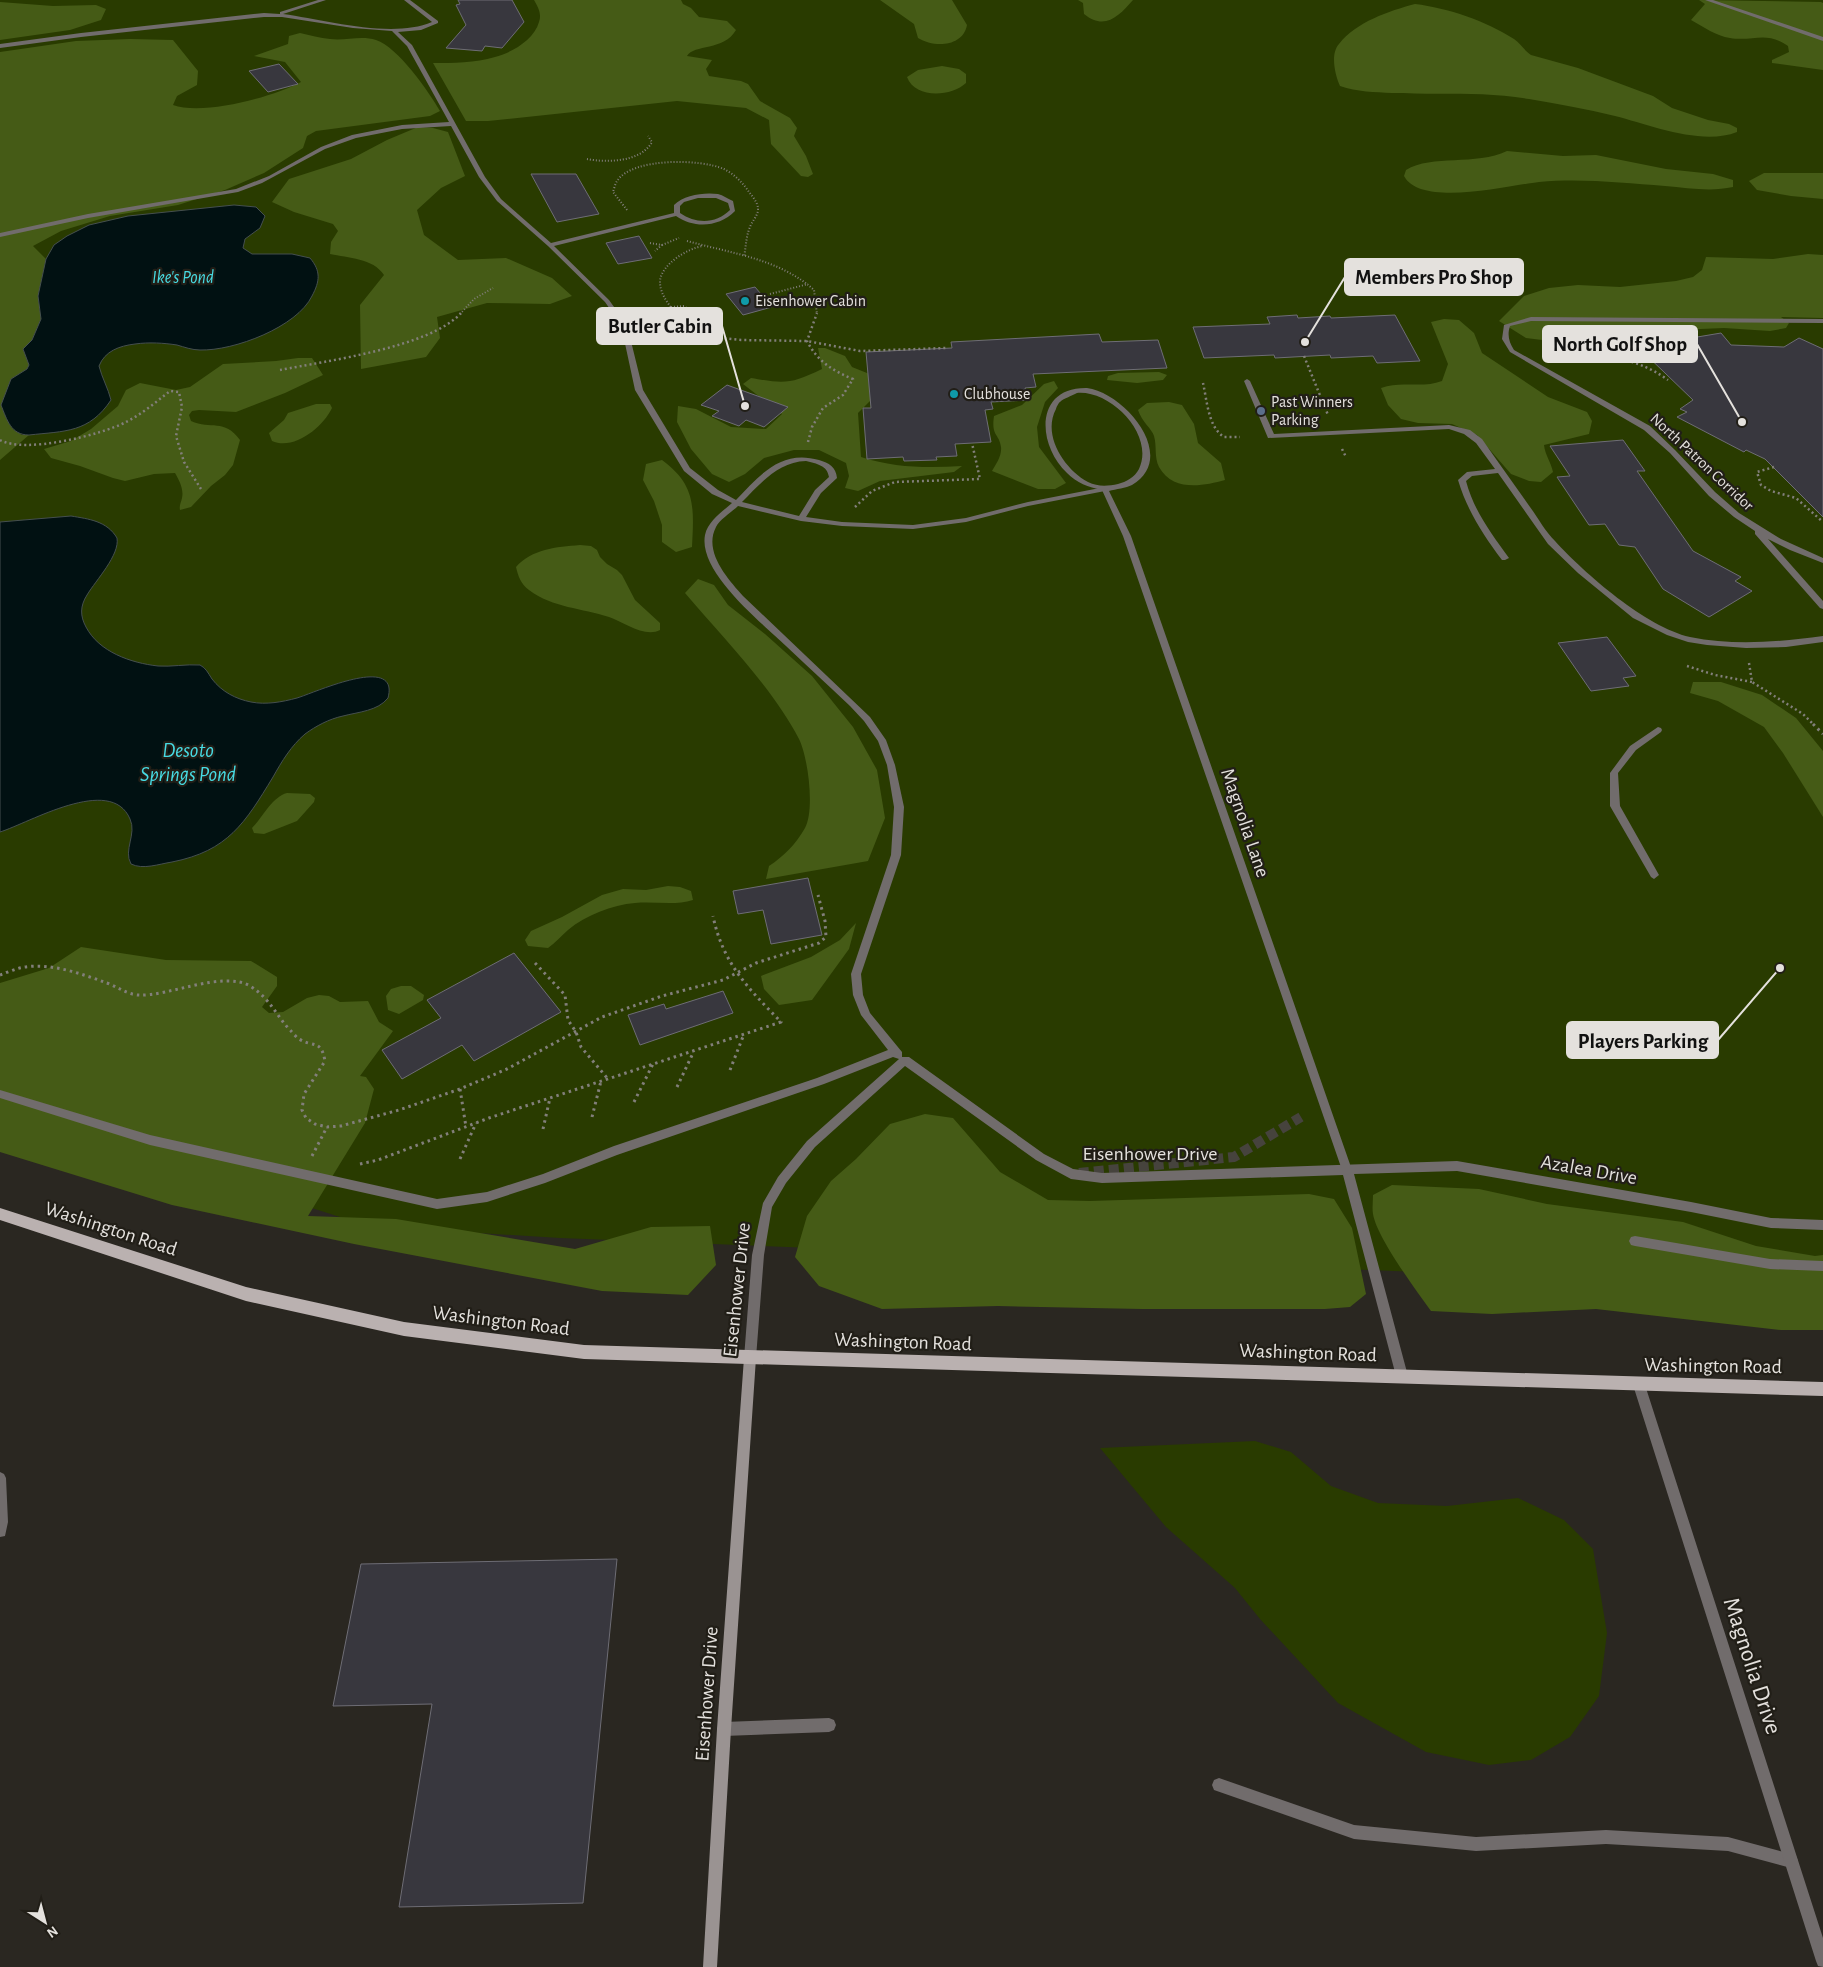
<svg xmlns="http://www.w3.org/2000/svg" width="1823" height="1967" font-family="'Alegreya Sans',sans-serif">
<style>
.green{fill:#293b00}
.forest{fill:#455b16}
.water{fill:#011112;stroke:#454f4f}
.building{fill:#38373e;stroke:#6e6d75}
.lines{fill:none;stroke-linecap:round;stroke-linejoin:round}
.street-tunnel{stroke:#46433d;stroke-width:10;stroke-dasharray:10 5;stroke-linecap:butt}
.path-far2{stroke:#827f7a;stroke-width:2;stroke-dasharray:1 2;stroke-linecap:butt}
.path-far1{stroke:#827f7a;stroke-width:2.5;stroke-dasharray:2 3;stroke-linecap:butt}
.path{stroke:#827f7a;stroke-width:3;stroke-dasharray:2.5 4;stroke-linecap:butt}
.lane{fill:#716c6c;fill-rule:evenodd}
.street{fill:#716c6c;fill-rule:evenodd}
.secondary{fill:#9a9392;fill-rule:evenodd}
.primary{fill:#bab1b0;fill-rule:evenodd}
.culture-dot{fill:#0f9aa8;stroke:#211e17;stroke-width:2}
.service-dot{fill:#5c6f8a;stroke:#211e17;stroke-width:2}
.labels{text-anchor:middle;dominant-baseline:central;stroke-width:4.5;stroke-linejoin:round;paint-order:stroke}
.far-poi-label{font-size:16px;fill:#e4e1dd;stroke:#211e17;text-anchor:start}
.far-street-label{font-size:16px;fill:#e4e1dd;stroke:#211e17}
.far-water-label{font-size:18px;font-style:italic;fill:#47dbe3;stroke:#211e17}
.street-label{font-size:20px;fill:#e4e1dd;stroke:#211e17}
.water-label{font-size:21px;font-style:italic;fill:#47dbe3;stroke:#211e17}
.near-street-label{font-size:24px;fill:#e4e1dd;stroke:#211e17}
.leader{fill:none;stroke:#e4e1dd;stroke-width:2}
.callout-dot{fill:#e4e1dd;stroke:#211e17;stroke-width:2}
.callout{fill:#e4e1dd;stroke:#e4e1dd;stroke-width:2}
.callout-label{font-size:21px;text-anchor:middle;font-weight:bold;fill:#111}
</style>
<rect width="100%" height="100%" fill="#2a2721"/>
<path class="green" d="M0,0H1823V1288L560,1238L368,1226L0,1108Z
M1255,1441L1291,1452L1331,1486L1378,1503L1447,1506L1518,1498L1564,1520L1593,1549L1607,1633L1599,1696L1570,1737L1531,1760L1489,1765L1426,1752L1338,1703L1260,1619L1235,1588L1166,1527L1100,1448Z"/>
<path class="forest" d="M534,0H681L683,4L691,8L699,17L727,21L736,30C724,51 694,44 687,56L712,60L706,69L709,76L741,81L748,84L760,101L790,118L797,128L794,136L806,156L813,174L808,177L801,176L771,144L769,120L746,108L677,101L488,121H466L433,63C453,63 475,63 495,57C511,53 534,40 539,22C542,14 538,7 534,0Z
M880,0H952L967,25C963,47 934,48 918,38L914,24Z
M1078,0H1133C1119,16 1105,31 1084,14L1083,3Z
M1699,0L1821,2L1823,3V70L1772,63V60L1789,52L1788,46C1765,30 1754,42 1730,38C1716,36 1704,27 1691,20L1705,4Z
M0,2L53,6L96,5L106,9L101,20L70,30L0,40Z
M1415,4C1448,8 1486,21 1514,39C1521,44 1524,50 1531,55L1578,68L1653,96L1672,108L1708,120L1729,124L1737,128V132C1702,146 1650,125 1615,116C1586,109 1558,104 1529,99C1484,91 1438,95 1392,93C1375,92 1357,92 1340,86C1335,75 1330,54 1339,44C1356,22 1389,11 1415,4Z
M300,33C310,35 320,38 330,39C346,41 361,35 376,40C398,47 429,92 440,111L430,116L316,131L307,136L303,148L264,173L225,190L178,205L110,216L61,231L33,246L46,259L38,296L41,319L32,340L23,349L29,365L27,369L11,379L21,435H29L0,460V52L76,41L130,39L173,40L198,71L197,85L177,96L173,105C203,116 273,97 301,82L285,62L254,56L288,44L289,36Z
M942,66L959,69L966,74V83C951,97 915,99 907,77L918,70Z
M418,127L433,128L448,132L465,176L441,188L417,210L424,235L458,260L506,258L552,278L572,296L550,304L487,303L437,317L440,338L426,357L361,369L360,305L384,275C373,258 348,258 330,254L331,242L338,231L333,224L294,212L272,202L289,179L351,159L387,140Z
M1507,151L1563,156L1596,155L1666,169L1713,174L1733,180V187C1711,192 1688,188 1665,186C1624,183 1581,178 1539,182C1510,185 1421,208 1404,176L1406,170C1432,154 1476,166 1507,151Z
M1764,173H1823V199L1791,196L1757,190L1749,181Z
M1808,254L1823,255V318L1781,317L1789,323L1786,328L1770,331L1724,328L1607,333L1558,342L1526,338L1499,321L1524,296L1549,288L1578,285L1620,287L1676,281L1693,277L1702,270L1706,257L1773,259Z
M1444,319L1459,320L1474,333L1482,353L1548,397L1587,412L1592,421L1589,434L1544,445C1545,455 1551,462 1553,472L1541,482L1529,481L1511,474L1477,435L1452,424L1418,423L1401,419L1388,405L1381,388C1402,380 1421,389 1442,381L1448,364L1431,322Z
M818,348H825L845,356L852,367L877,377V394L858,413L861,457C895,468 927,468 962,466L954,472L880,481L858,491L845,488L849,476L846,463L819,450H794L764,458L745,474L729,482L712,474L691,449L677,422L678,406L696,409L731,427L766,429L782,414L743,384L751,378C785,384 791,384 822,369Z
M298,358H312L323,375L285,393L236,412L199,410L192,411L189,415L191,421C211,430 224,418 240,440L233,465L225,475L211,486L191,507L180,510C179,505 181,503 182,498C184,489 179,480 175,473L154,474L125,481L113,478L80,466L51,458L44,449L71,441L91,429L118,406L126,390L140,383L176,390L190,387L223,364L276,361Z
M1159,372L1167,375L1163,380L1137,383L1107,380L1108,376L1118,373Z
M1054,381L1058,388L1045,402L1037,427L1039,447L1066,483L1055,489H1038L992,471C996,464 1002,456 1001,447C999,433 991,437 994,416L1022,405L1044,384Z
M1169,402L1182,405L1194,424L1198,443L1221,463L1225,480C1203,486 1173,492 1159,467C1154,457 1157,446 1154,436C1152,429 1142,422 1138,410L1147,403Z
M316,404H330L332,408C323,427 294,451 272,441L269,433L284,420L288,413Z
M662,460C696,485 694,507 692,547L676,552L662,542V525L654,501L643,480L646,464Z
M580,545L591,546L597,550L600,557L607,564L617,570L622,575L635,600L660,623V630C645,638 623,622 609,617C582,608 553,608 529,590C521,584 518,576 516,567C532,549 556,547 580,545Z
M698,579L714,585L728,605L765,634L812,676L853,727L877,770L885,818L868,861L766,879L769,866C784,856 796,844 805,828C815,810 808,757 799,739C772,687 723,638 685,593Z
M1693,682H1721L1762,695L1796,718L1823,751V817L1783,753L1764,727L1718,701L1690,693Z
M287,793L310,794L315,798L314,802L297,821L264,834L254,833L252,828C263,817 272,797 287,793Z
M668,886L680,887L691,891L693,900C674,906 655,901 635,903C612,905 586,915 568,930C561,936 555,943 548,948L528,946L525,940L531,931L562,917L602,895L623,889L646,890Z
M856,923L849,949L812,1000L779,1005L764,989L761,976L811,957L840,940Z
M81,947L166,960L251,961L277,977V986L262,1007L269,1013L283,1012L307,998L319,995L329,996L340,1002L368,1001L379,1022L393,1031L360,1076L366,1077L374,1089L365,1123L308,1216L396,1219L575,1249L651,1227L710,1226L716,1265L688,1295L602,1291L354,1244L172,1205L0,1152V983L49,968Z
M401,986H411L424,995L423,1000L399,1014L388,1010L386,996L391,989Z
M925,1114L953,1118L1000,1172L1048,1200L1090,1201L1309,1194L1334,1199L1352,1228L1366,1294L1350,1307L1325,1309H1142L998,1306L882,1309L819,1286L795,1257L807,1216L831,1181L856,1159L890,1124Z
M1392,1185L1479,1189L1547,1204L1683,1222L1756,1246L1815,1256L1823,1255V1330H1781L1596,1309L1492,1314L1431,1311C1416,1290 1377,1238 1373,1214C1372,1208 1373,1201 1373,1195Z"/>
<path class="water" d="M234,205L256,207L265,216L260,228L245,239L243,248L252,254H292L310,258C321,271 320,281 312,296C297,327 234,351 200,350C192,350 184,347 177,345C164,343 149,342 135,344C119,346 105,351 99,366C102,378 108,388 111,400C89,433 65,431 29,435C11,435 7,420 1,405L11,379L27,369L29,365L23,349L32,340L41,319L38,296L46,259L54,245L67,236L89,225L128,216Z
M71,516C89,519 107,521 117,538C120,555 96,580 87,595C80,606 80,616 86,627C99,652 131,663 158,666C171,667 186,664 200,665C206,668 208,673 212,679C222,692 236,699 251,702C266,705 282,702 297,698C314,693 400,653 388,698C378,711 358,712 343,716C329,719 316,726 305,734C291,746 282,761 273,777C245,823 228,851 172,862C159,864 143,870 131,864C123,850 137,834 130,819C111,774 29,823 0,832V522Z"/>
<path class="building" d="M458,0H512L524,22L502,48L485,46L482,51L446,48L466,25L456,5L460,4Z
M279,64L298,84L268,92L249,71Z
M531,174H576L599,214L557,222Z
M639,236L652,258L618,264L606,243Z
M755,287L772,307L743,315L726,294Z
M1297,315L1298,318L1330,316L1331,318L1395,315L1420,361L1377,363L1373,356L1331,358L1330,355L1275,358L1274,355L1204,358L1193,327L1270,324L1267,317Z
M1721,333L1731,345L1784,347L1799,338L1823,349V517L1765,459L1746,450L1744,452L1677,417L1687,412L1680,409L1693,400L1638,347Z
M1099,334L1102,342L1158,340L1167,368L1033,374L1036,387L1025,388L1028,400L991,402L993,409L985,410L991,442L955,444L957,456L936,457L937,460L904,461L903,457L867,459L863,408H871L866,352L952,348L951,342Z
M727,385L788,407L764,427L746,420L739,426L712,416L719,411L701,405Z
M1623,440L1645,471H1637L1693,551L1741,577L1735,581L1752,591L1709,617L1663,589L1635,547L1619,545L1605,524L1589,525L1557,477L1570,476L1550,446Z
M1607,637L1636,676L1623,678L1629,686L1591,691L1558,643Z
M808,878L822,935L771,944L763,910L738,914L733,891Z
M514,953L561,1012L474,1061L462,1045L402,1079L382,1050L441,1018L427,1000Z
M723,991L733,1013L640,1045L628,1015L664,1004L666,1009Z
M617,1559L583,1903L399,1907L432,1704L333,1706L361,1564Z"/>
<g class="lines">
<path class="street-tunnel" d="M1079,1173L1234,1157L1301,1117"/>
<path class="path-far2" d="M587,159C607,163 641,162 652,142L648,136
M627,210L613,192C614,189 615,184 617,181C633,157 701,159 724,169C734,174 743,183 749,192C753,197 758,203 758,209C758,216 752,221 750,227C746,236 746,247 744,257
M687,241C730,253 780,259 814,290L817,314
M650,243L662,245L655,251
M662,245L679,238
M770,294L808,284
M671,307L684,306L694,314
M460,314L474,299L493,288
M676,314C669,305 660,294 660,282C660,265 688,248 703,246"/>
<path class="path-far1" d="M675,313L693,335L741,340L807,341L860,351L946,348
M686,327L697,323L698,319L693,313
M1553,354L1615,339
M1557,355C1599,356 1632,354 1668,380
M1304,356L1328,415
M280,370C326,361 431,347 461,313
M1203,383C1207,400 1208,427 1224,437H1240
M0,440C25,454 101,435 126,422C142,414 156,402 170,391L179,392L182,407L176,436L184,462L201,489
M808,442L812,427L823,408L843,395L853,379C833,371 817,361 807,341L817,313
M1342,449L1346,457
M1774,467L1757,472L1761,485L1771,491L1796,498L1823,522
M855,507L872,491L895,482L980,479L972,443
M1749,663L1752,682L1803,714L1814,725
M1687,666L1715,675L1752,682"/>
<path class="path" d="M1813,724L1823,734
M535,963L565,995L568,1020L576,1032L581,1047L608,1079
M0,975C8,972 17,968 25,967C52,963 82,974 107,983C118,987 126,994 138,995C167,997 223,970 250,986C271,999 276,1016 291,1031C293,1033 296,1037 299,1039C314,1048 321,1039 325,1061L304,1094L302,1110L306,1118L315,1124L327,1127L341,1126L399,1110L460,1089L507,1069L602,1017L662,996L723,980L756,963L819,943L826,937L825,921L818,895
M730,1070L744,1034
M677,1087L694,1051
M460,1089L466,1127
M634,1102L653,1064
M592,1117L601,1081
M543,1129L550,1098
M312,1156L327,1127
M460,1159L476,1123
M360,1164L378,1160L489,1118L781,1022C748,988 723,964 713,916"/>
<path class="lane" d="M318,0H326L283,14C326,20 392,39 432,22L404,0H410L438,21V23L421,30L398,32L412,45L485,177L501,199L551,243L674,213V205C684,195 704,192 718,194C723,195 728,199 733,201L735,211C719,227 695,229 676,216L554,246L609,300L627,325L643,390L690,468L718,490L736,500C760,475 781,449 819,460C829,463 836,467 837,478L821,493L806,517L842,522L913,525L966,518L1028,502L1105,487L1109,489L1105,491L1028,506L966,522L913,529L842,526L801,521L738,506C732,512 720,519 716,527C703,552 728,579 743,596L870,717L886,740L895,765L904,807L901,855L861,974L863,995L870,1013L902,1052V1057H909L1044,1154L1073,1169L1102,1173L1457,1161L1691,1202L1771,1218L1823,1220V1230L1771,1228L1691,1212L1457,1171L1354,1174L1408,1376L1406,1380L1402,1382L1398,1380L1396,1376L1343,1175L1102,1183L1071,1179L1036,1160L905,1066L815,1147L786,1183L772,1207L764,1255L756,1358L754,1362L750,1364L746,1362L744,1358L752,1255L763,1203L778,1177L807,1141L899,1059L893,1057L824,1084L617,1155L545,1183L487,1202L437,1209L150,1145L0,1098V1090L150,1135L437,1199L487,1192L543,1174L614,1146L817,1078L888,1050L861,1015L853,995L851,974L891,855L894,807L887,765L878,741L864,721L850,706C829,686 807,666 786,646C761,622 698,572 705,535C708,521 722,512 732,503L712,494L684,471L635,390L621,325L605,302L548,246L497,201L479,177L451,126L402,129L356,138L325,149L262,183L238,192L88,218L0,237V233L88,214L236,189L269,176L321,147L352,135L402,125L449,122L407,46L392,31L353,28L282,17H264L81,37L0,48V44L81,33L264,13L280,14V12ZM698,198H716L728,203L730,210C716,224 696,224 680,213V206L684,202ZM806,461C817,464 827,465 829,477L815,490L799,516L742,502C761,483 778,462 806,461Z
M1705,0H1713L1823,37V41Z
M1531,317L1823,319V323L1531,321L1510,326C1507,335 1509,342 1514,350L1650,426L1675,450L1715,492L1739,513L1781,539L1823,558V563L1790,550L1768,539L1823,601V609L1820,608L1755,534V531L1734,517L1709,496L1670,453L1644,430L1510,352L1502,339L1504,325Z
M1247,379L1250,381L1274,434L1449,425L1470,430L1482,439C1498,462 1514,484 1530,507C1538,518 1545,531 1555,541C1585,574 1646,627 1690,637C1734,646 1779,642 1823,636V642L1786,647L1746,648L1707,645L1688,642L1667,635L1633,618L1578,573L1548,544L1498,473L1472,476L1466,481C1474,511 1491,533 1509,558L1505,560H1502C1483,535 1467,510 1458,480L1467,472L1495,469L1476,443L1464,434L1449,429L1268,438L1244,381Z
M1658,727L1661,728L1662,730L1661,732L1636,750L1618,773L1620,806L1659,875L1654,879L1651,877L1610,806V773L1630,746Z
M1635,1236L1770,1259L1823,1261V1271L1770,1269L1635,1246L1631,1245L1629,1241L1631,1237Z
M0,1472L4,1474L6,1478L8,1522L5,1536L0,1537Z
M829,1718L834,1720L836,1725L834,1730L829,1732L724,1736L719,1734L717,1729L719,1724L724,1722Z
M1219,1778L1354,1825L1476,1837L1606,1830L1728,1837L1791,1854L1796,1856L1798,1861L1796,1866L1791,1868L1728,1851L1606,1844L1476,1851L1354,1839L1214,1790L1212,1785L1214,1780Z"/>
<path class="street" d="M1087,388C1125,393 1179,457 1132,485C1126,488 1116,489 1109,491L1131,536L1352,1170L1351,1173L1347,1175L1343,1173L1342,1170L1123,536L1102,490C1088,487 1077,483 1067,473C1037,445 1034,387 1087,388ZM1077,393C1111,390 1155,435 1139,469C1135,477 1126,482 1118,484C1108,486 1098,487 1088,482C1064,469 1042,435 1056,409C1056,408 1059,402 1060,402C1064,398 1072,396 1077,393Z
M1639,1379L1643,1381L1645,1385L1823,1938V1967L1818,1966L1816,1961L1633,1385L1635,1381Z"/>
<path class="secondary" d="M750,1352L754,1354L756,1358L731,1729L717,1967H703L717,1729L744,1358L746,1354Z"/>
<path class="primary" d="M0,1208L246,1287L404,1322L584,1345L1823,1382V1396L584,1359L404,1336L246,1301L0,1220Z"/>
</g>
<g class="culture-dot">
<circle cx="745" cy="301" r="5"/>
<circle cx="954" cy="394" r="5"/>
</g>
<circle class="service-dot" cx="1261" cy="411" r="5"/>
<g class="labels">
<g class="far-poi-label">
<text x="755" y="301">Eisenhower Cabin</text>
<text x="964" y="394">Clubhouse</text>
<text x="1271" y="402">Past Winners<tspan x="1271" dy="18">Parking</tspan></text>
</g>
<g class="far-street-label">
<text transform="translate(1702 462) rotate(43)">North Patron Corridor</text>
</g>
<g class="far-water-label">
<text x="183" y="278">Ike's Pond</text>
</g>
<g class="street-label">
<text transform="translate(1245 823) rotate(71)">Magnolia Lane</text>
<text x="1150" y="1154">Eisenhower Drive</text>
<text transform="translate(1589 1170) rotate(10)">Azalea Drive</text>
<text transform="translate(111 1229) rotate(18)">Washington Road</text>
<text transform="translate(737 1290) rotate(-84)">Eisenhower Drive</text>
<text transform="translate(501 1321) rotate(7)">Washington Road</text>
<text transform="translate(903 1342) rotate(2)">Washington Road</text>
<text transform="translate(1308 1353) rotate(2)">Washington Road</text>
<text transform="translate(1713 1366) rotate(1)">Washington Road</text>
<text transform="translate(707 1694) rotate(-86)">Eisenhower Drive</text>
</g>
<g class="water-label">
<text x="188" y="750">Desoto<tspan x="188" dy="24">Springs Pond</tspan></text>
</g>
<g class="near-street-label">
<text transform="translate(1752 1666) rotate(72)">Magnolia Drive</text>
</g>
</g>
<path class="leader" d="M1305 342L1345 277M745 406L722 326M1742 422L1697 344M1780 968L1718 1040"/>
<g class="callout-dot">
<circle cx="1305" cy="342" r="5"/>
<circle cx="745" cy="406" r="5"/>
<circle cx="1742" cy="422" r="5"/>
<circle cx="1780" cy="968" r="5"/>
</g>
<g class="callout">
<rect x="1345" y="259" width="178" height="36" rx="5"/>
<rect x="597" y="308" width="125" height="36" rx="5"/>
<rect x="1543" y="326" width="154" height="36" rx="5"/>
<rect x="1567" y="1022" width="151" height="36" rx="5"/>
</g>
<g class="callout-label">
<text x="1434" y="284">Members Pro Shop</text>
<text x="660" y="333">Butler Cabin</text>
<text x="1620" y="351">North Golf Shop</text>
<text x="1643" y="1048">Players Parking</text>
</g>
<g transform="translate(45 1922) rotate(144)" stroke="#211e17" stroke-width="4" paint-order="stroke">
<path d="M0-4L9 19L0 12L-9 19Z" fill="#e4e1dd"/>
<text y="-8" font-size="14" font-weight="bold" text-anchor="middle" fill="#e4e1dd">N</text>
</g>
</svg>
